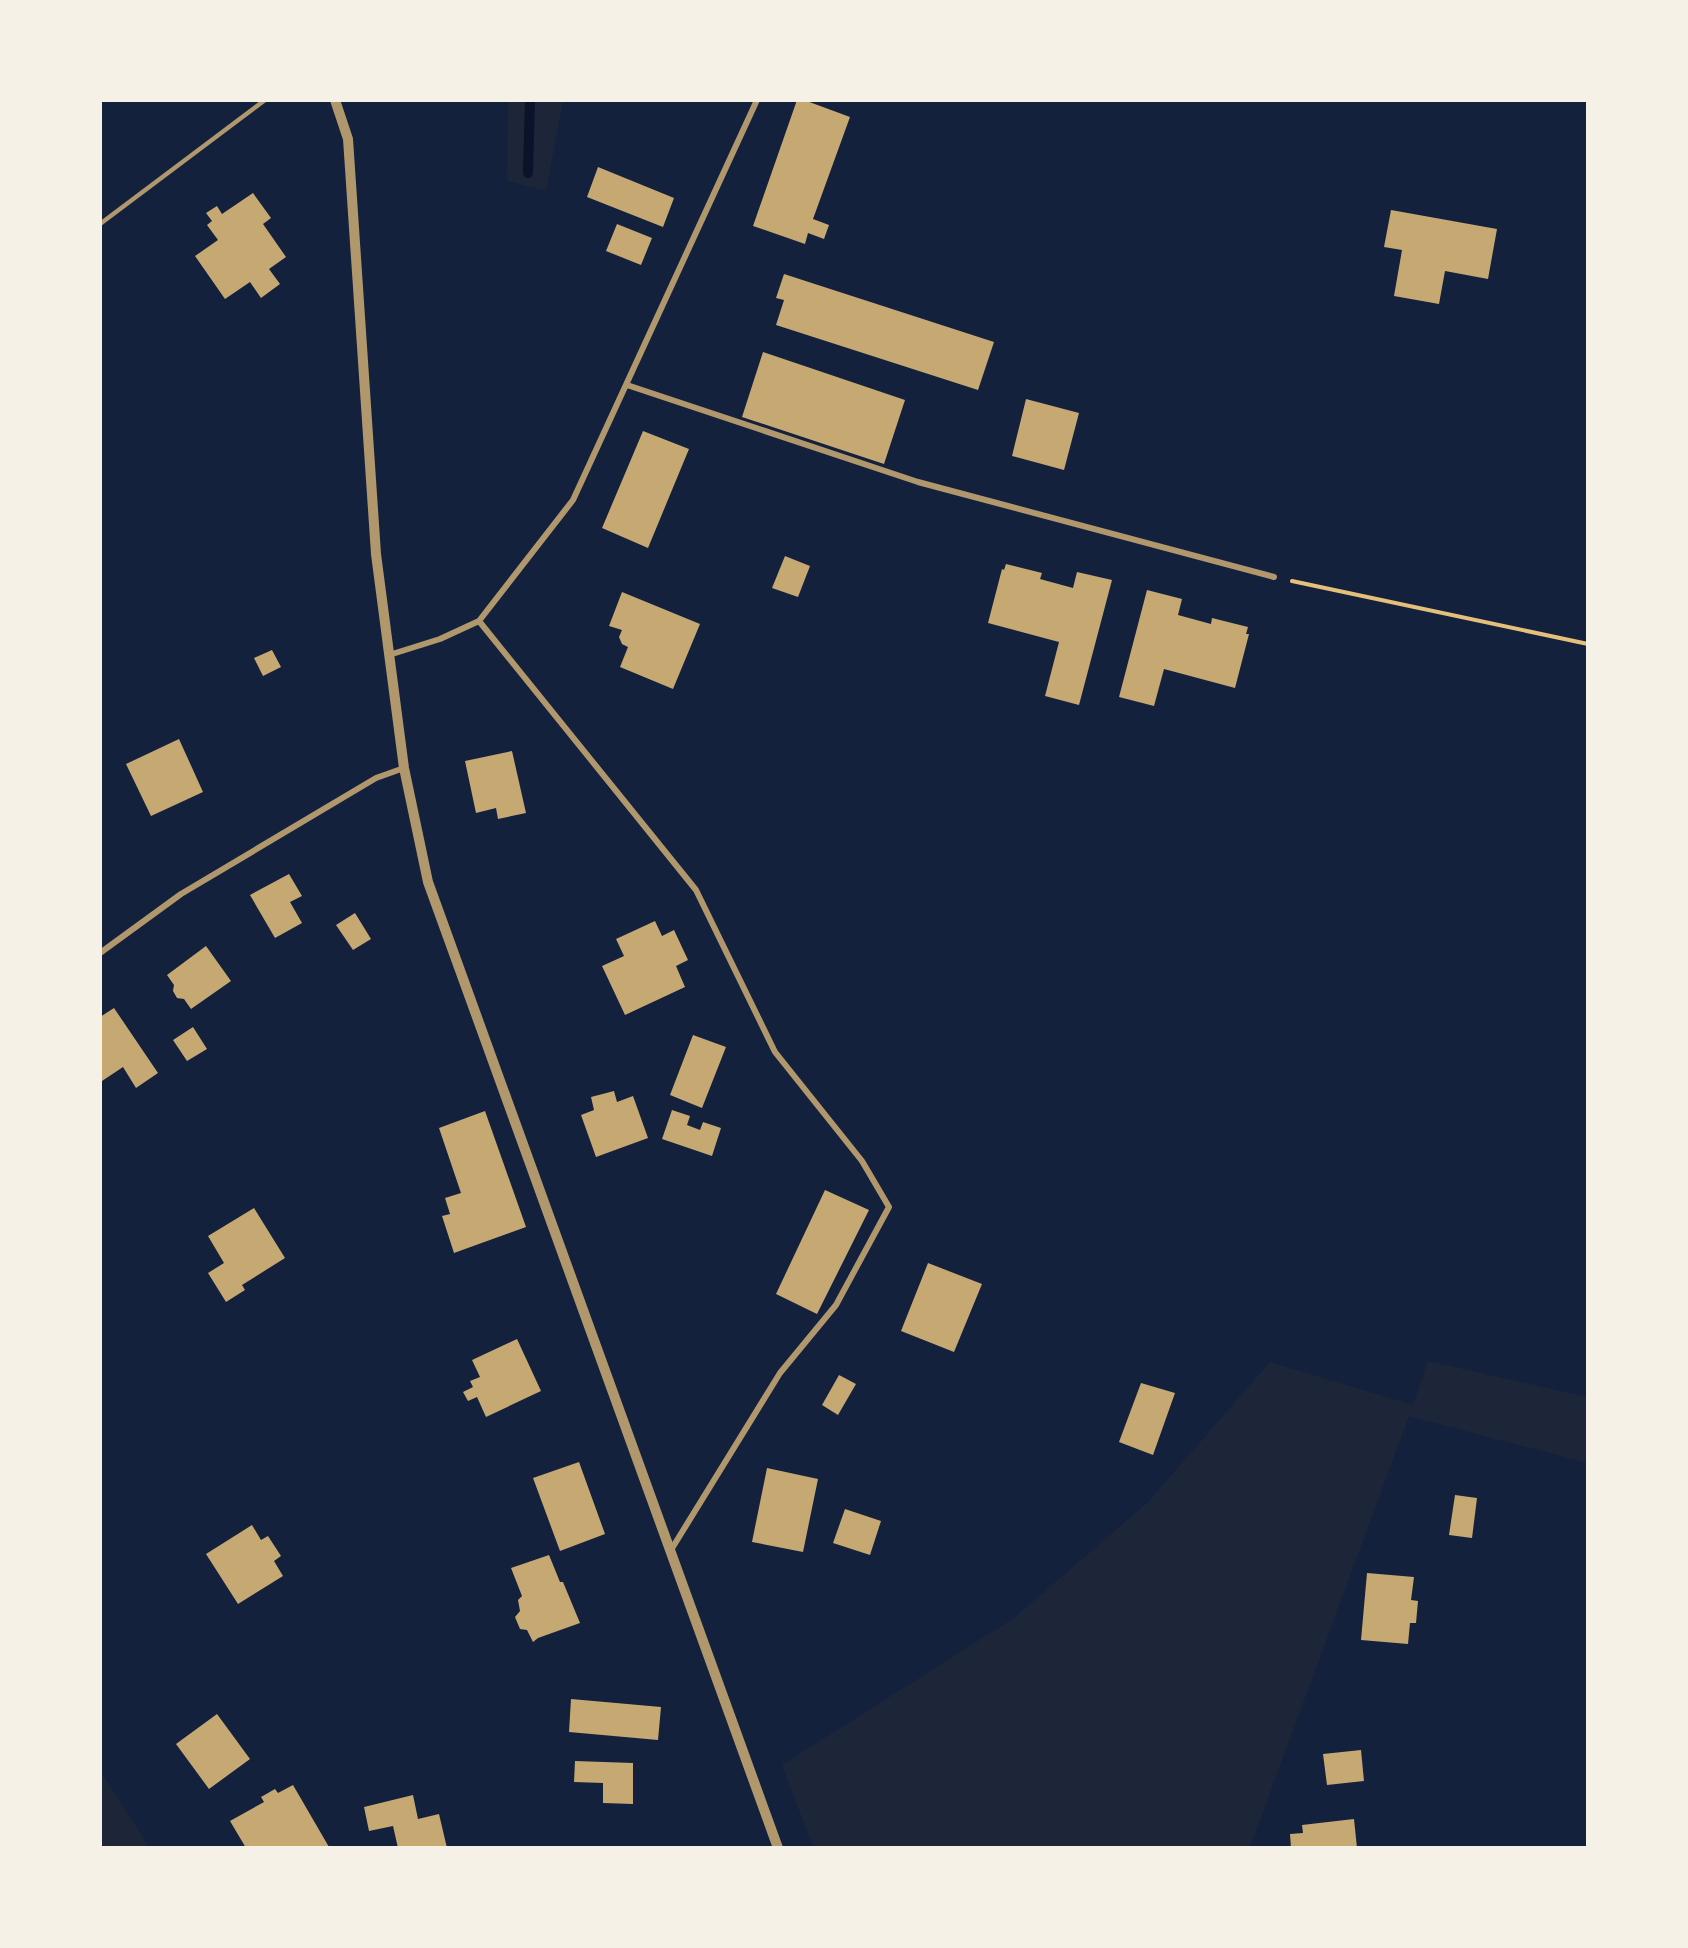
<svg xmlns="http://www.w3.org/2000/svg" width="1688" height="1948" font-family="'DejaVu Sans',sans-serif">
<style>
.green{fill:#1d2539}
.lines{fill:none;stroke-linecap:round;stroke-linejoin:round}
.stream{stroke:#0b132b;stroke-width:10}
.building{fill:#c6a872}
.path{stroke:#e5c07b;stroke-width:4}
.service{stroke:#b1986c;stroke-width:4.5}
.minor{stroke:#b1986c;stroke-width:6}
.tertiary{stroke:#b1986c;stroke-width:10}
</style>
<rect width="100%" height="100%" fill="#14213d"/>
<path class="green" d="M508,101H563L546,191L507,181Z
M1428,1361L1587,1397V1463L1409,1416L1250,1847H813L782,1765L1014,1618L1147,1503L1270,1362L1413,1405Z
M101,1772L149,1847H101Z"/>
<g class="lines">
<path class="stream" d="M528,173L530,100"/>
</g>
<path class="building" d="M797,100H804L850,117L813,219L829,225L824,239L808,233L805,244L753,226Z
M598,167L674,198L663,227L587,197Z
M253,193L271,218L263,224L286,257L269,269L280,284L261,298L250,282L225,299L195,256L218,240L207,225L212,221L206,213L217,206L222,214Z
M1391,210L1497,229L1488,279L1445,271L1439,304L1394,296L1402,250L1384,247Z
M617,224L652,238L641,265L606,251Z
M784,274L994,342L978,390L776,325L784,300L776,298Z
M763,352L905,400L884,464L742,417Z
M1026,399L1079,413L1064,470L1012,456Z
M643,431L689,449L648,548L602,528Z
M785,556L810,566L798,597L772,588Z
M1006,564L1042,573L1040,579L1073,588L1077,572L1112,580L1079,705L1045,696L1059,642L988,623L1002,569L1004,570Z
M1147,590L1182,599L1178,615L1211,624L1212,618L1248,627L1246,634H1249L1235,688L1164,669L1154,706L1119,697Z
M622,592L700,624L673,689L620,667L628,647L622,644L619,637L622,630L609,626Z
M272,650L281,667L263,676L254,658Z
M179,739L203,792L151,816L126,764Z
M512,751L526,813L498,819L496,808L476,813L465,761Z
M289,874L302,896L290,902L302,923L275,938L250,895Z
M355,913L371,939L353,950L336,925Z
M655,921L662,936L674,930L688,960L676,966L685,987L625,1015L602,966L624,956L616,939Z
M206,946L231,981L191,1009L184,999L177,998L173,991L174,985L167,975Z
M114,1008L158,1073L136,1088L123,1067L102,1081L100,1078V1017Z
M193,1027L207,1049L187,1061L173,1040Z
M693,1035L726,1047L702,1108L670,1095Z
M614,1091L617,1102L633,1096L648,1138L596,1157L581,1115L594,1110L591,1097Z
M672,1110L690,1116L687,1125L700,1130L703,1122L721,1128L712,1156L662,1139Z
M485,1111L526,1227L454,1253L442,1216L450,1214L445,1198L461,1193L439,1128Z
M825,1190L869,1210L817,1314L776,1294Z
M254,1208L285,1258L242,1285L245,1290L226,1302L208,1273L224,1263L208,1236Z
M928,1263L982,1284L954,1352L901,1331Z
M517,1339L541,1391L486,1417L477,1397L468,1401L463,1392L473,1387L470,1381L480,1377L472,1360Z
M839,1375L856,1384L838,1415L822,1405Z
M1141,1383L1175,1393L1153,1455L1119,1442Z
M579,1462L605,1534L560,1551L533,1478Z
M767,1468L818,1479L803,1552L752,1542Z
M1455,1495L1477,1498L1472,1538L1449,1535Z
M845,1509L881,1521L870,1555L833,1543Z
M252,1525L261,1540L268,1536L281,1556L274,1561L283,1576L238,1604L206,1554Z
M549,1555L560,1582H563L580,1623L538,1638L533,1642L527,1630L520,1629L515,1617L520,1611L518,1600L522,1596L511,1568Z
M1367,1573L1414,1577L1411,1600L1418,1601L1416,1623H1410L1408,1644L1361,1640Z
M571,1699L661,1707L658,1740L569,1732Z
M217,1714L250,1759L209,1789L176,1744Z
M1361,1750L1364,1781L1327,1785L1323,1754Z
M575,1761L633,1763V1804L603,1803V1783L574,1782Z
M293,1785L329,1847L246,1848L230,1821L264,1802L261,1797L275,1789L278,1793Z
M413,1795L418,1819L439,1814L447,1848H398L393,1826L369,1831L364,1807Z
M1354,1819L1357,1848H1291L1290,1834L1303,1833L1302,1825Z"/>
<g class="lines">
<path class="path" d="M1292,581L1588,644"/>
<path class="service" d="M100,224L265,100"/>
<path class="minor" d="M627,385L918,482L1274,577
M479,621L696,890L775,1052L862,1161L889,1207L836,1305L780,1373L671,1550
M389,655L440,639L479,621L573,500L757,100
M100,953L181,894L376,778L404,768"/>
<path class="tertiary" d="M335,100L348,139L376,554L404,768L428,882L778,1848"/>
</g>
<rect width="1688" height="1948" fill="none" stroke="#f6f1e7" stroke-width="204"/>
</svg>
